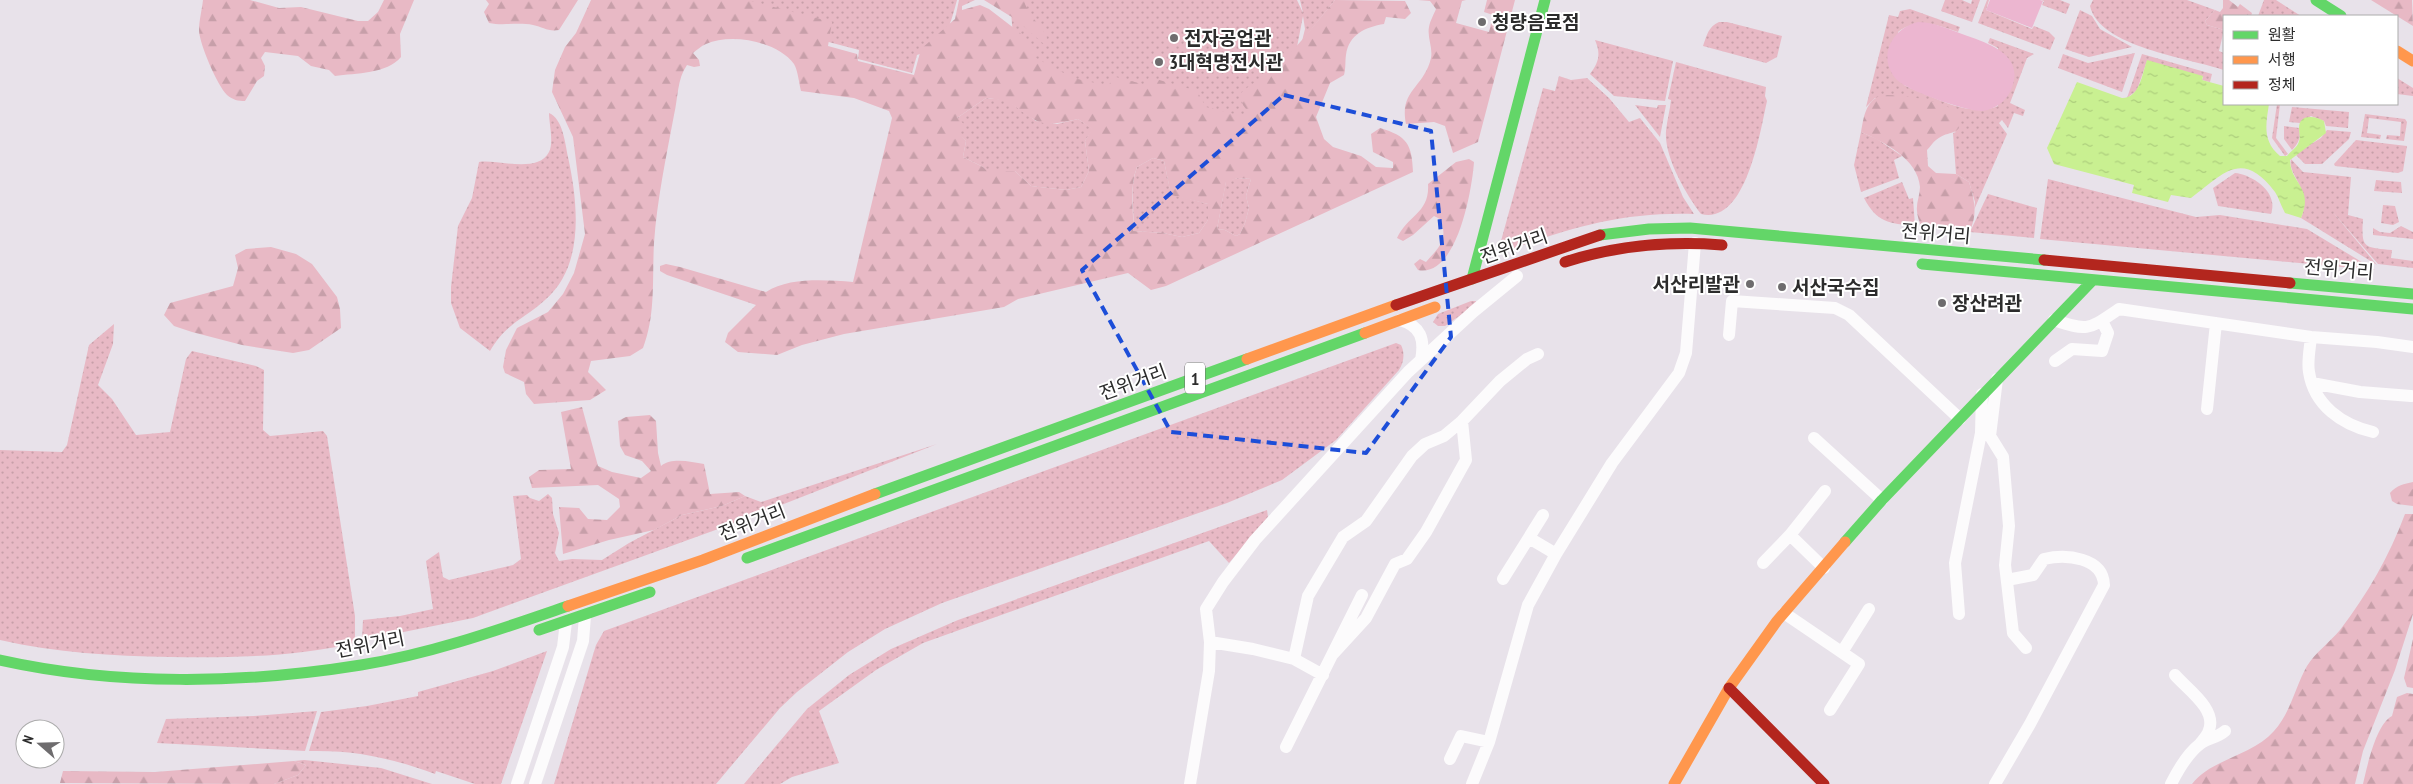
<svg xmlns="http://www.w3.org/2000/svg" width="2413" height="784" font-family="'PT Sans Narrow','Noto Sans KR',sans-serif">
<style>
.grass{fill:url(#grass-dots)}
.forest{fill:url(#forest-firs);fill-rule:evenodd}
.pitch{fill:#ecb6d0}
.water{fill:url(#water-ripples)}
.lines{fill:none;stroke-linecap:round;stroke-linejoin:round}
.street{stroke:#fcfbfc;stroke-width:12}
.fast{stroke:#63d668;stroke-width:11}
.slow{stroke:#ff974d;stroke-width:11}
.jam{stroke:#b3261e;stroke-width:11}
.marked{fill:none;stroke:#1d4ed8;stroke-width:4;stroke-dasharray:10 6;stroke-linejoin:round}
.poi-dot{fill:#6e6c6e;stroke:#fff;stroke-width:2}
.labels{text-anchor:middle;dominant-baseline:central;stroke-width:4;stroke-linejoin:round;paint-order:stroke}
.shield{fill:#fff;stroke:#6b6b6b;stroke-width:1}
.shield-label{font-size:18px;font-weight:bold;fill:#2c2c2c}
.poi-label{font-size:19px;font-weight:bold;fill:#2c2c2c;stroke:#fff;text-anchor:start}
.street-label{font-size:19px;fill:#2c2c2c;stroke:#fff}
</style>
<defs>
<pattern id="grass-dots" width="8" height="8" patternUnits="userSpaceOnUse" patternTransform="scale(1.25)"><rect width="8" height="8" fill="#e8b9c5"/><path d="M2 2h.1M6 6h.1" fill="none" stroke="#c79fa9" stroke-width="1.8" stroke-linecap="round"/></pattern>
<pattern id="forest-firs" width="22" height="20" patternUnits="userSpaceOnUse" patternTransform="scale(1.25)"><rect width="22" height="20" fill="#e8b9c5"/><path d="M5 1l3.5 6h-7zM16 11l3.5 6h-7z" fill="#c79fa9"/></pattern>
<pattern id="water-ripples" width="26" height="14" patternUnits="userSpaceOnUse" patternTransform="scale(1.25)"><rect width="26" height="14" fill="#c9f091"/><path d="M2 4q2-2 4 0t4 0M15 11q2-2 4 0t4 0" fill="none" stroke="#adce7d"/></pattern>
</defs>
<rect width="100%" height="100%" fill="#e8e2ea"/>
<path class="grass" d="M669,0H957C950,26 945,47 917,55L912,73L858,59L859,50Z
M1010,0H1297L1303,13L1300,0H1335L1302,41L1305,29L1303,16L1297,47L1252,122L1048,76L1014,48Z
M1945,0H1962L1971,4L1972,0H1980L1972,22L1941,11Z
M1987,0H1989L1986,10L2032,29L2034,26L2049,32L2055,38L2050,50L1978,23Z
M2041,0H2060L2070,4L2066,14L2042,5L2044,1Z
M2093,0H2187L2215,10L2205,21L2207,25L2224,30L2219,51L2224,53V70C2189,58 2099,47 2090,6Z
M2264,0H2276L2301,16H2258Z
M1910,9L1960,27L1958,32C1938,25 1917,17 1898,32L1904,85L1910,88C1936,98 1971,118 1998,106V48L1988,43L1990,38L2034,54L2027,58L2010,103L2025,110L2023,116L2014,113L2008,128L2002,120L1999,123L2007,134L1974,210L1975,202L1969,182L1956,174L1953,133L1956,132L1875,98L1866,107L1889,15L1898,17L1900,11Z
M2080,10L2092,16L2100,29L2132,47L2089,57L2065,49Z
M1719,22H1727L1782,36L1777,57L1766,63L1703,46C1707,35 1708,27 1719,22Z
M1595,40L1673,61L1665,101L1614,96L1590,74C1599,62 1601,54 1595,40Z
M2135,53L2122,92L2058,68L2063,54L2088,63Z
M2142,54L2212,74L2210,82L2202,80L2203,77L2147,61L2137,90L2127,98Z
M1676,62L1766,87L1765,96L1767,101C1760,132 1746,225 1701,214C1686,194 1664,157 1666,131C1667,120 1670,110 1671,100L1668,99Z
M1559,76L1571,80L1587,78L1609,98L1629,122L1640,118L1660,143L1683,197L1694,214C1625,212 1576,226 1512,249L1503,247L1501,241L1543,88L1555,91Z
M2397,78L2413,88V96L2397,94Z
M986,98L1007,100L1036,121L1057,124L1078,119L1093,129L1085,141L1089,171L1081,187L1066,190L1031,186L1015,171H986L983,167L963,157L966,141L959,134L957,118Z
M2277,104H2280L2276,138L2288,154L2285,156L2272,138Z
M1635,105L1657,108L1658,105H1666L1660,137Z
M2292,107L2349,112L2348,128L2326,126L2324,121L2311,116L2300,123L2289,122Z
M549,113C563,119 565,143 568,157C578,203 585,266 545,300C523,320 506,323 490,351L460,328L451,303V287L458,226L472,198L479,162C497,159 538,174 549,152C554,142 549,124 549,113Z
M2365,114L2405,119L2407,122L2404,141L2386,139L2387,135L2400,136L2401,122L2369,118L2367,133L2381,135L2380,139L2361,137Z
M2284,126L2299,128C2301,137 2299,143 2292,150L2284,139Z
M2327,130L2351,132L2349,139L2322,164H2305L2295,154L2321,138Z
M1861,132L1877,139L1902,156L1894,160L1899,178L1861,192L1854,165Z
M2356,140L2407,146L2403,171L2398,173L2335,166L2334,164Z
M1153,158L1164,161L1171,194L1208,204V220L1199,233L1182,237L1163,233L1133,231C1135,207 1129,190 1137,167Z
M2291,159L2303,172L2351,177L2348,215L2363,219C2361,249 2364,247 2392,250L2391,258L2413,261V268L2378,264L2331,210L2377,265L2301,218C2313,190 2287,175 2291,159Z
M2235,173C2249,174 2270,187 2272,202C2273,206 2272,211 2271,214L2218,206L2213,188Z
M1238,178L1251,179L1246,196L1249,208L1245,223L1240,234L1236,236L1225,230L1217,229L1226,181Z
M2048,179L2196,217L2220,215L2307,229L2375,270L2040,239Z
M2376,180L2401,182L2402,193L2374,191Z
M1902,182L1909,199L1913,198L1915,226C1889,223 1877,223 1864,198Z
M1988,194L2037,208L2034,238L1970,232Z
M2383,205L2395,206L2399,222L2393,225L2381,223Z
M2401,226L2413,232V239L2373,235V228L2380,232L2390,233Z
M1471,301H1476L1475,305L1445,326H1438L1433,322L1438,314Z
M114,324L113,344L98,385L112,399L136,435L170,432L186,359L192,351L256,366L264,370L263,430L270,436L323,431L327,436L355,616V643C295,657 231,658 170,657C112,656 57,653 0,640V450L62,452L67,445L89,345Z
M1396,343L1401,345C1405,353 1404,362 1399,370L1336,440L1282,480L1227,503L942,603L885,629L848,652L797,692L780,708L716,784H554L596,645L604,631Z
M937,444L743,520L473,618L364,640L362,639L363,620L400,616L433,609L426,561L439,552L443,577L449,580L513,565L521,559L513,496L527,495L530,498L539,501L548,494L552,498L553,514L559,533L555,553L559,561L572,559L602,560L629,543L682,515L722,506L745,496L761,502Z
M1267,510L1268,517L1229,563L1209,541L923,643L876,670L819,711L839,763L792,777L780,784H744L807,709L849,675L891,649L958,620Z
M547,651L501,784H475L436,771L435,774C391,758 356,750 309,751L321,712L367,706L418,696V692L493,671Z
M317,711L305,751L157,743L166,719L254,716Z
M304,760L381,768L432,784H274L298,775L306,765L294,761Z"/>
<path class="forest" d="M203,0H250L279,8L301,7L358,21H368L378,12L384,0H414L400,34L401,57C387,74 356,73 335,76L329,70L311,66L298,56L265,52L261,58L265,66L264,76L257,81L245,101C238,101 233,100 227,95C217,85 200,45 199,31C199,20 202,10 203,0Z
M486,0H578L559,30C548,32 543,27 533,25C518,22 503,26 489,23L484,12L489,4Z
M591,0H747L832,22L828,46L857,54L858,61L914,75L921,49L955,19L959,0H975L962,6V10L980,5L989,9L1019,32L1033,46L1036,58L1073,78L1109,86L1112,76L1146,85L1149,77L1197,91L1206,107L1242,116L1249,113L1243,105L1240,94C1249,85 1258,81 1268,73C1294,53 1314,25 1335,0L1405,1L1411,13L1405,19L1386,17L1384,24C1366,27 1349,34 1346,55C1345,61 1346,68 1344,75L1330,83L1316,117L1324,139L1333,147L1361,156L1376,167L1393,168V162L1373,152L1371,134L1380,128C1407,136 1412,144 1413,172L1166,286L1151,290L1128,273L1018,299L1004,307L844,334L802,345L777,355L738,352L725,342L728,333L756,305L667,275L660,271V266L666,264L680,267L766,292C789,277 826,280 853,282L892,118L889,111L854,98L801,91C799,83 798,71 794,64C777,41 731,33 706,44C701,46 697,50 693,53L699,60L700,66L694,67L687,65C677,79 678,98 674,115C666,158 657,200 654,243C652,279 656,314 643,348L630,356L591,361L588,372L606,390L590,400L534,404L526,394L524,382L505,373L503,367L506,350L517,328L548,312L563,294L574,273L585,234L573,137L552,92L555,70L565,47L576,33ZM986,98C1017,101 1012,107 1035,120C1047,127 1065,122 1078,119L1092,129L1085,141L1089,171L1081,187L1066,190L1031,186L1015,171H987L983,167L963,157L966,141L959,133L965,125L957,118ZM1153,158L1164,161L1171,195L1208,204V220L1199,233L1182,237L1163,233L1133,231C1134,209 1129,188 1137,167ZM1238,178L1251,179L1246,196L1249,208L1245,223L1240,234L1236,236L1225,230L1217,229L1226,182Z
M984,0H1024C1027,15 1041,24 1047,38L1045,45L1015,19Z
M1418,0H1466L1462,1L1456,23L1489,32L1493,15L1484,12L1487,0H1515L1478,142L1453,153L1445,126L1434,122L1406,124C1399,90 1424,88 1431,58C1433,48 1427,37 1429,27C1430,21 1434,14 1436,9L1430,1Z
M2223,0H2229L2238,7L2240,4L2252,13L2251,16H2224V30L2207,25L2205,21L2215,10L2220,12L2223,8Z
M2371,0H2412L2413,26Z
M1882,95C1909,95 1937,100 1961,113C1962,139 1950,128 1936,140C1933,142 1930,147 1927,150L1928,166L1936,173L1956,174L1969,182C1974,198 1978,214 1970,230L1921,226C1919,221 1917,215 1917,211C1916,203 1920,195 1920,187C1918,159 1884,142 1861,132C1864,117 1865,101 1882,95Z
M1469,159L1474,162C1472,190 1457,278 1418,270L1414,264L1420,259L1426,262C1439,247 1449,240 1440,219L1434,216L1413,235L1403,241L1397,238C1408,215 1430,213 1428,184L1456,162Z
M271,247L296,254L312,264L337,297L340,309L341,328L309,350L293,353L242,345L192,332L174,326L164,315L170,303L233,286L238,268L235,255L246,249Z
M582,407L598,466L612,472L641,478L651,471L642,461L625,455L620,446L618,421L626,417L650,415L656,421L658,453L661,466C672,457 691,462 704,464L710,494L739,492L745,496L722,506L682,515L654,530L609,540L563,554L559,507L579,508L588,519L607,520L620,507L619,499L598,485L532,488L529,477L539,470L571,469L561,412Z
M2413,482V506L2397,504L2392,501L2390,493C2397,485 2404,484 2413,482Z
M2405,514H2413V614L2395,670L2363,751L2355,784H2192C2211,759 2252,756 2274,731C2291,712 2295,687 2307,666C2315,653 2330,642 2340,630C2368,593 2389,557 2405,514Z
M2413,639V688L2407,687L2404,678Z
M2407,693L2413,694V784H2363C2367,767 2376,724 2392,716L2397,697Z
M294,761L306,765L298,775L274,784L60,783L63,771L155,772Z"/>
<path class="pitch" d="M1990,0H2040L2043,1L2032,28L1986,10Z
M1918,22C1934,22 1948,29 1962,34C1988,43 2028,55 2010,92C2005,102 1995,109 1983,111C1968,112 1908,91 1897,80C1876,58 1892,28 1918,22Z"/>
<path class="water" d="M2147,60L2203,76L2202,80L2224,86V104H2269C2266,124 2262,141 2280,156H2287C2290,152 2296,148 2298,144C2301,138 2299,133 2299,128C2299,113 2316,116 2324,121L2326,133L2290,160C2291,185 2314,187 2301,218L2285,213C2281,206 2279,198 2275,192C2242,148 2223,174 2191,198L2171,195L2168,202L2132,193L2134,185L2054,164L2047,148L2077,82L2122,98C2140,98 2142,74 2147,60Z"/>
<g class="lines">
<path class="street" d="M1400,320C1421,326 1425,339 1421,360
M2054,320C2089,332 2089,329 2119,309L2311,337L2377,342L2413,347
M1729,335L1732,301L1835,308L1849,315L1960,419
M2311,337C2310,348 2307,362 2309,372C2314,405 2342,425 2373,432
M2055,361L2072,349L2102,351L2108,333L2102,321
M1997,379L1990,436L2003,457L2009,526L2005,565L2013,633L2026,648
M2312,383L2360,392L2411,396
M2207,409L2216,323
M1814,438L1882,500
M1790,535L1824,568
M1529,538L1556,554
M1763,563L1790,535L1825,491
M1503,579L1543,515
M1784,613L1859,664L1830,710
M1959,614L1955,563L1981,433L1982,394
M1210,642L1253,649L1294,659L1323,675
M1842,652L1869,609
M1333,654L1366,618L1395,564L1407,559L1426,532L1466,460L1462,421
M1294,659L1308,596L1343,537L1366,521L1412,456L1425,444L1444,436L1462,421L1500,381L1527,359L1538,354
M2175,675C2187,689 2217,709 2209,730C2208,735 2203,740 2200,744
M1286,747L1362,595
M1450,759L1461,736L1489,742
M517,784L563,647L566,622
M535,784L583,641L585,616
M1190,784L1209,671L1210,642L1206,609L1223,582L1255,540L1408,372L1473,312L1517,276
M1472,784L1489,742L1528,605L1556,554L1612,463L1679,373L1686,353L1695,243
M1995,784L2030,724L2104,585C2103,557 2066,554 2044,559L2033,575L2007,580
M2171,784C2178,770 2187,754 2200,744C2208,738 2217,738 2225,731"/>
<path class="fast" d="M2316,0L2341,16
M1600,235L1649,229L1690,228L2044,260
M1922,264L2413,309
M1472,279L1545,0
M2290,283L2413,294
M875,494L1247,359
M1845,542L1882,500L2092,281
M747,558L1365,333
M539,630L650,592
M0,660C117,686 243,684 361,665C431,654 501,629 568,606"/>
<path class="slow" d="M2397,51L2413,61
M1365,333L1435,307
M1247,359L1396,305
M568,606L703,560L875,494
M1674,784L1729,688L1777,621L1845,542"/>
<path class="jam" d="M2044,260L2290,283
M1565,262C1615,246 1670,241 1722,245
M1396,305L1600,235
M1729,688L1824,784"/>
</g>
<path class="marked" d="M1284,95L1431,131L1451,337L1366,453L1171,432L1082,270Z"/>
<g class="poi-dot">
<circle cx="1482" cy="22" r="5"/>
<circle cx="1174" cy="38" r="5"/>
<circle cx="1159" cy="62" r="5"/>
<circle cx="1750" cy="284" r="5"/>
<circle cx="1782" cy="287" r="5"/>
<circle cx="1942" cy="303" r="5"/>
</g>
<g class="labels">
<rect class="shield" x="1185" y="362.5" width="20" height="31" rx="4"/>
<g class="shield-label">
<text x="1195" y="378">1</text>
</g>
<g class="poi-label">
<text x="1492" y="22">청량음료점</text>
<text x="1184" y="38">전자공업관</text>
<text x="1169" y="62">3대혁명전시관</text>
<text x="1740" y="284" text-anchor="end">서산리발관</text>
<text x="1792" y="287">서산국수집</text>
<text x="1952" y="303">장산려관</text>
</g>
<g class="street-label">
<text transform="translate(1936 233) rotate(5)">전위거리</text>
<text transform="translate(1514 246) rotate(-19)">전위거리</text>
<text transform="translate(2339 269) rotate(5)">전위거리</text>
<text transform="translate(1133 382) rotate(-20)">전위거리</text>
<text transform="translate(752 522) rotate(-21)">전위거리</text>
<text transform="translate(370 644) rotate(-11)">전위거리</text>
</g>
</g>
<rect x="2223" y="15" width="175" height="90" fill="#ffffff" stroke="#ababab"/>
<rect x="2233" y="31" width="25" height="8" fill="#63d668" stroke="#ababab"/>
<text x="2268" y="40" font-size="15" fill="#2c2c2c">원활</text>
<rect x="2233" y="56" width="25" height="8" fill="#ff974d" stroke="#ababab"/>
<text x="2268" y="65" font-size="15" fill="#2c2c2c">서행</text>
<rect x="2233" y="81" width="25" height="8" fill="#b3261e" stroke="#ababab"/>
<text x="2268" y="90" font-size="15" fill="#2c2c2c">정체</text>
<g transform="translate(40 744) rotate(290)"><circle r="24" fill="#ffffff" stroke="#ababab"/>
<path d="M0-4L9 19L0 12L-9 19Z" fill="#6e6c6e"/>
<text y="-8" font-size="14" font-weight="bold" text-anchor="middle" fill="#2c2c2c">N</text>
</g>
</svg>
